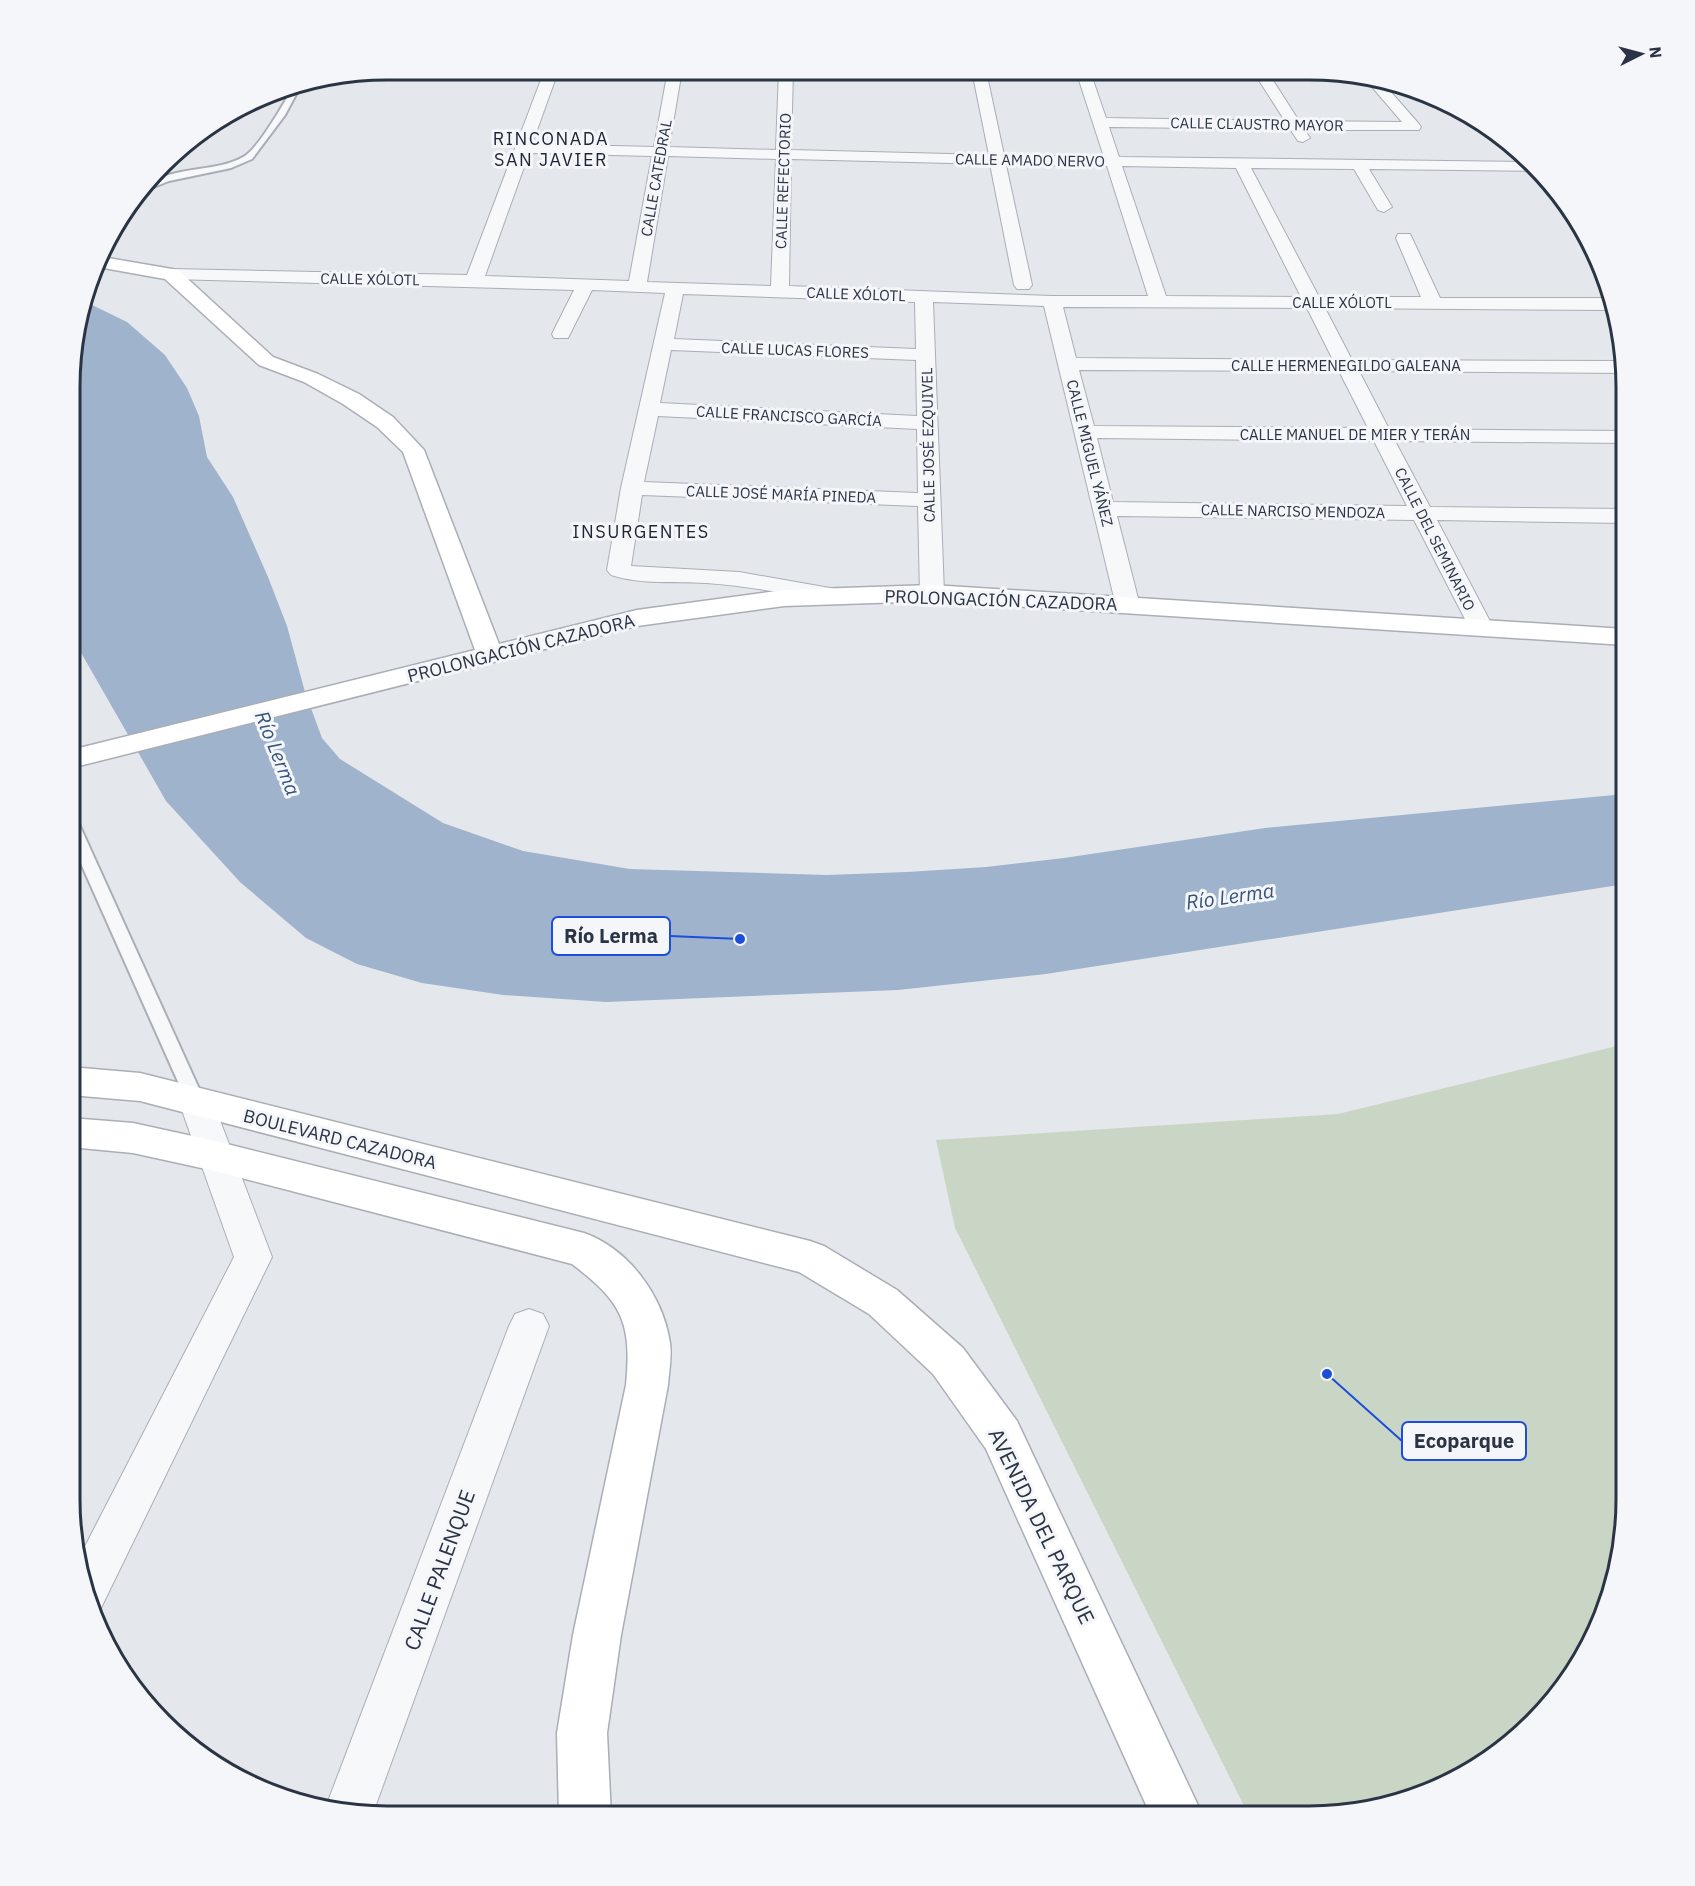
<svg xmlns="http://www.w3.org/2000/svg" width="1695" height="1886" font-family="'IBM Plex Sans',sans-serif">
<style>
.green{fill:#c9d6c5}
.water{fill:#9fb4cc}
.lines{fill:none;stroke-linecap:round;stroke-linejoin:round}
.lane-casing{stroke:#a9aeb7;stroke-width:4}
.street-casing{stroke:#a9aeb7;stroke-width:2}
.secondary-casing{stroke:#a9aeb7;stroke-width:3}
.lane{fill:#f7f8fa;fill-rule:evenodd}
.street{fill:#f7f8fa;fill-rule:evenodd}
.secondary{fill:#fff;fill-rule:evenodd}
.labels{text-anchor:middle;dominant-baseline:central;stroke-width:6;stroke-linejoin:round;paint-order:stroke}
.far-street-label{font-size:15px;fill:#2b3445;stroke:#f4f6f9}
.far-quarter-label{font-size:18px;letter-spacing:1.5px;fill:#1d2536;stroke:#f4f6f9}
.street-label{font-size:18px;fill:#2b3445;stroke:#f4f6f9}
.water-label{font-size:20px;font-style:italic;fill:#34527a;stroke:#f4f6f9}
.near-street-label{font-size:21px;fill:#2b3445;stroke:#f4f6f9}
.rim{fill:none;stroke:#2b3445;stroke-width:3}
.leader{fill:none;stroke:#1d4ed8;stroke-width:2}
.callout-dot{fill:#1d4ed8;stroke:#f4f6f9;stroke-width:2}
.callout{fill:#f4f6f9;stroke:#1d4ed8;stroke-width:2}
.callout-label{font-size:20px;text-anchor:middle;font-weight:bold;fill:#2b3445}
</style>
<rect width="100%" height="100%" fill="#e4e7ec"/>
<path class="green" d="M1625,1044V1520L1615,1582L1584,1658L1547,1709L1485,1764L1410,1800L1329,1816H1249L955,1228L936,1140L1338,1114Z"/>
<path class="water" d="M86,302L127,322L165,355L187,388L199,416L207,457L233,497L268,577L287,626L305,692L322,738L340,759L443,823L523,851L630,869L827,875L907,872L986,867L1064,858L1265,828L1625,794V884L1046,974L898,990L606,1002L503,995L422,983L357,964L306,938L240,882L166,801L72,637V345Z"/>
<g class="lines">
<g class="lane-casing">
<path id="lane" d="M302,83L285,115L252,159L231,168L169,181L141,192C165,163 214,175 245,156C259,147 286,100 295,84Z
M71,819L79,824L205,1102L202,1107L196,1109L190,1107L187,1102L71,841Z"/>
</g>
<g class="street-casing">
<path id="street" d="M545,69H559L532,144L654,147L668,70H682L669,147L776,150L779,70H793L791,150L989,155L972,71H986L1004,155L1104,157L1076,71H1167L1160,75L1092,77L1106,118L1285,121L1253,71H1267L1299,121L1402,122L1366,80L1368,78L1383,83L1419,124L1421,127L1419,130H1305L1310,138L1303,142L1298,141L1290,129L1109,127L1119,157L1533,162L1540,171L1369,169L1392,207L1384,212L1378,210L1354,169L1251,168L1319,297H1421L1396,238L1398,234H1410L1412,238L1440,298H1612L1613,310L1325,308L1352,360L1624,361L1625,373L1359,371L1389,429L1625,431V443L1395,441L1430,507L1625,509V523L1437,520L1493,627L1490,632L1481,634L1472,632L1469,627L1414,520L1117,516L1140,606L1137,611L1128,613L1119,611L1116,606L1044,306L933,302L944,593L941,598L932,600L923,598L920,593L918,506L642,495L631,566L739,572L847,591L850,596L847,601L838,603C795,595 750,586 706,583C673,581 643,585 611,575L607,570L621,488L665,293L592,290L568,338H554L552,334L574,290L171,279L165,278L162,274L165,270L171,269L467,275ZM529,153L652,156L629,281L485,276ZM668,156L776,159L771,286L647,282ZM791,159L990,164L1014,285L1017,289H1029L1032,285L1006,165L1107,166L1148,296H1052L789,286ZM1122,166L1236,168L1301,297L1166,296ZM683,294L915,302L916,349L674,339ZM1063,307L1307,308L1333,360L1076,358ZM671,350L916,360L917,416L660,403ZM1079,370L1339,371L1368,428L1094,426ZM658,416L917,429L918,493L644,482ZM1097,438L1374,441L1407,506L1113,502Z
M196,1089L208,1093L213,1102L272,1257L100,1610L92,1613L86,1601L78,1560L234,1257L179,1102L184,1093Z
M529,1309L543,1314L549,1326L373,1813L371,1816H366L325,1809L509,1326L515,1314Z"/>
</g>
<g class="secondary-casing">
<path id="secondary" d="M102,257L178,270L273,357L318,374L359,394L393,417L424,450L499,644L637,610L784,590L932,585L1625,629V645L932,601L784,606L637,626L71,768V750L475,650L403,452L377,427L343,404L304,382L259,365L165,279L98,267Z
M70,1067L140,1073L810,1241L824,1246L897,1290L963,1348L1017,1421L1203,1816H1151L986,1449L933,1374L869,1314L799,1272L140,1101L70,1095Z
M70,1118L133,1123L215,1141L584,1233C629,1249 663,1296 670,1343C672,1357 669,1371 668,1385L621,1635L607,1733L611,1816H559L557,1733L573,1635L626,1385C632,1322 622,1302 572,1264L215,1171L133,1153L70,1147Z"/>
</g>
<use href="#lane" class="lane"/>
<use href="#street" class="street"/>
<use href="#secondary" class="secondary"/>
</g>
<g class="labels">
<g class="far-street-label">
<text transform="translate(1257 124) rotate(1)">CALLE CLAUSTRO MAYOR</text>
<text transform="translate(1030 160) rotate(1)">CALLE AMADO NERVO</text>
<text transform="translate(656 178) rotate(-80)">CALLE CATEDRAL</text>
<text transform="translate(783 181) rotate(-88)">CALLE REFECTORIO</text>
<text transform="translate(370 279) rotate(1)">CALLE XÓLOTL</text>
<text transform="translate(856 294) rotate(2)">CALLE XÓLOTL</text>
<text x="1342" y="302">CALLE XÓLOTL</text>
<text transform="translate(795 350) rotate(2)">CALLE LUCAS FLORES</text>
<text x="1346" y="365">CALLE HERMENEGILDO GALEANA</text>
<text transform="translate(789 416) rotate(3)">CALLE FRANCISCO GARCÍA</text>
<text x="1355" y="434">CALLE MANUEL DE MIER Y TERÁN</text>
<text transform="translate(928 445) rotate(-91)">CALLE JOSÉ EZQUIVEL</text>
<text transform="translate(1090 453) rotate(76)">CALLE MIGUEL YÁÑEZ</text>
<text transform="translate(781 494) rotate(2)">CALLE JOSÉ MARÍA PINEDA</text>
<text transform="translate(1293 511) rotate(1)">CALLE NARCISO MENDOZA</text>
<text transform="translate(1435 539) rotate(63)">CALLE DEL SEMINARIO</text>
</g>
<g class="far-quarter-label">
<text x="551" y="138">RINCONADA<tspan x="551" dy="21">SAN JAVIER</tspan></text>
<text x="641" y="531">INSURGENTES</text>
</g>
<g class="street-label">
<text transform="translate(1001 600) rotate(2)">PROLONGACIÓN CAZADORA</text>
<text transform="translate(521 648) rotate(-14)">PROLONGACIÓN CAZADORA</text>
<text transform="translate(340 1139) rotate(14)">BOULEVARD CAZADORA</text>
</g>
<g class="water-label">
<text transform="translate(278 753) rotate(68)">Río Lerma</text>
<text transform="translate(1230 896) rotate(-8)">Río Lerma</text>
</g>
<g class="near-street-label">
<text transform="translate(1042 1526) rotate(64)">AVENIDA DEL PARQUE</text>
<text transform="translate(439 1570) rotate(-70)">CALLE PALENQUE</text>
</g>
</g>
<path d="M0 0H1695V1886H0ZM387 80H1309A307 307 0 0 1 1616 387V1499A307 307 0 0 1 1309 1806H387A307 307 0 0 1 80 1499V387A307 307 0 0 1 387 80Z" fill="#f4f6f9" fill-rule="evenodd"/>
<path class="rim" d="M387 80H1309A307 307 0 0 1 1616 387V1499A307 307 0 0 1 1309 1806H387A307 307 0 0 1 80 1499V387A307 307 0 0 1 387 80Z"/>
<path class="leader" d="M740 939L670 936M1327 1374L1402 1441"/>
<g class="callout-dot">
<circle cx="740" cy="939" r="6"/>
<circle cx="1327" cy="1374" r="6"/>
</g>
<g class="callout">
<rect x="552" y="917" width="118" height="38" rx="6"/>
<rect x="1402" y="1422" width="124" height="38" rx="6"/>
</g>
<g class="callout-label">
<text x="611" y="943">Río Lerma</text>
<text x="1464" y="1448">Ecoparque</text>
</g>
<g transform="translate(1641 54) rotate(84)" stroke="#f4f6f9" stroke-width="4.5" paint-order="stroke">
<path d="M0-4.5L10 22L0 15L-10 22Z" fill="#2b3445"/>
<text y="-9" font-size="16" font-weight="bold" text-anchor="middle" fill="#2b3445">N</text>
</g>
</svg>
